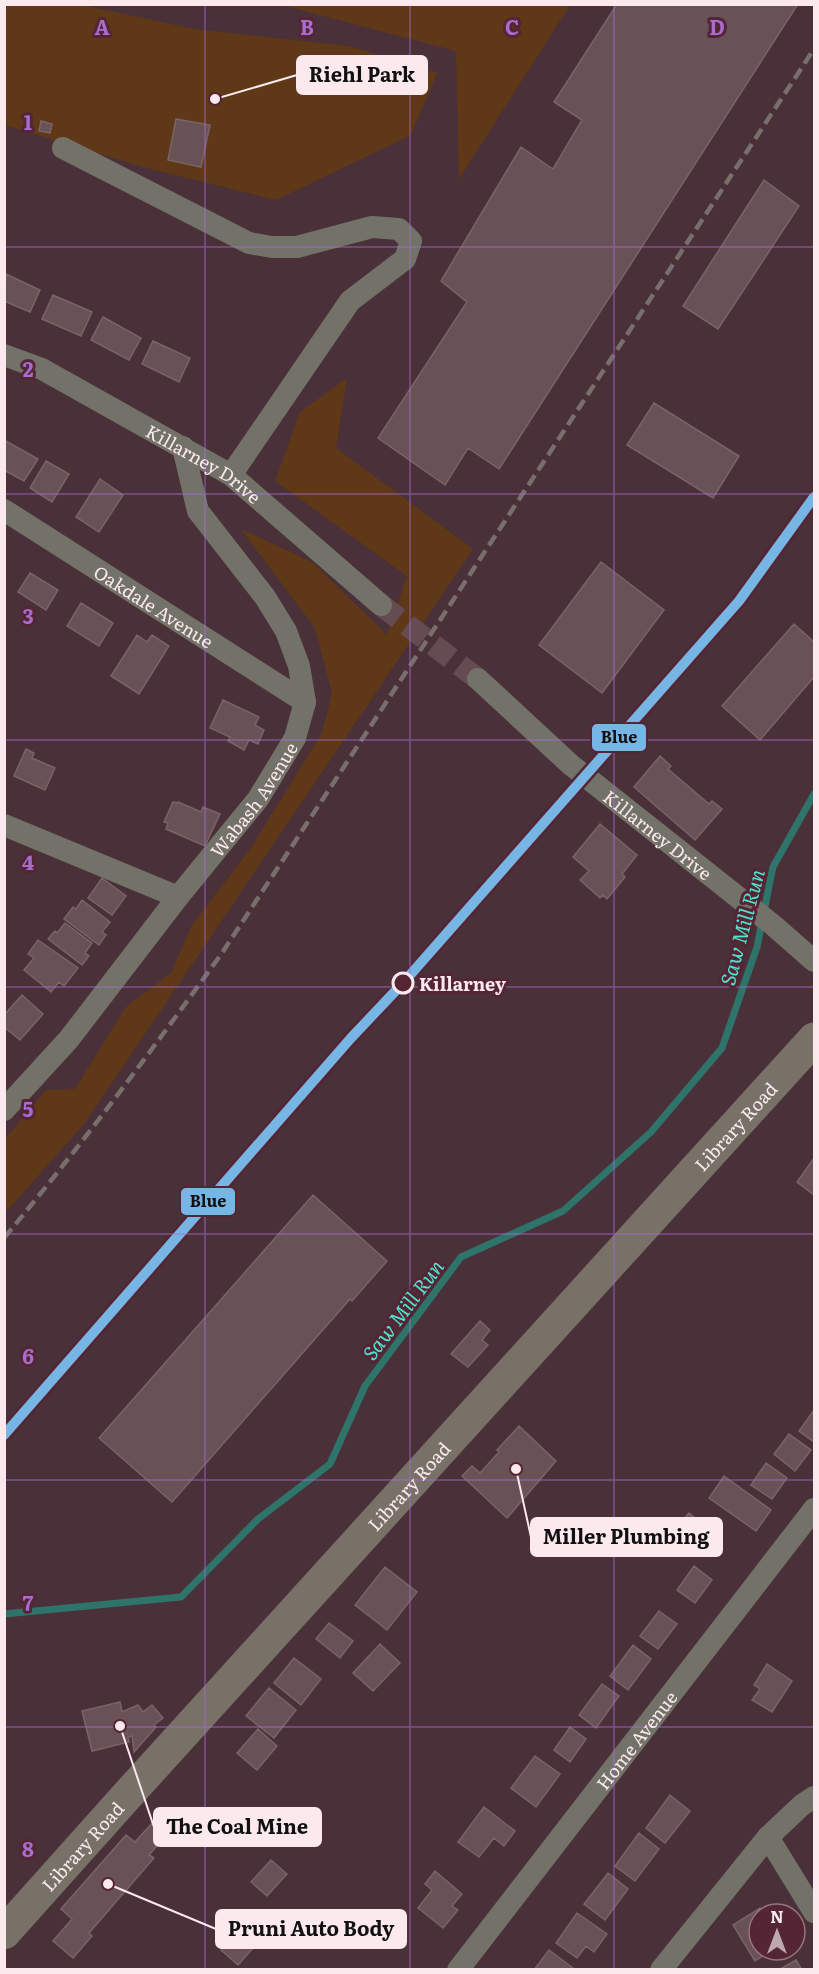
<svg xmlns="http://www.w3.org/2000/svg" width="819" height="1974" font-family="Literata,serif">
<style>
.green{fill:#5f3917}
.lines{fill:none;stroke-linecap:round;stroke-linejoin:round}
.stream{stroke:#2f746a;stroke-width:7}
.building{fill:#685255;stroke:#7a6467;stroke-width:1.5}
.minor-tunnel{stroke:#654c53;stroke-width:22;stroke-dasharray:22 11;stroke-linecap:butt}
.minor{stroke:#737268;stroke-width:22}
.primary{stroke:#787168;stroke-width:33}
.rail{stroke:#786e6b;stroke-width:4.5;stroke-dasharray:12 6;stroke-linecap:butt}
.rail-1-casing{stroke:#542635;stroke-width:15}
.rail-1{stroke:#77b6e4;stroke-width:10}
.grid{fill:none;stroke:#a86ecf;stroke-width:1.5;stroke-opacity:0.55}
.stop-dot{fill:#542635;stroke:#fce9ed;stroke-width:3}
.labels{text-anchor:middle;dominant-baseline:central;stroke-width:6;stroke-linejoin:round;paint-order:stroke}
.street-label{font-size:18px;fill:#fce9ed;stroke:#542635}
.stop-label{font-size:18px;font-weight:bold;fill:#fce9ed;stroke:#542635;text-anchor:start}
.water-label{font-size:20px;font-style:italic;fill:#50e5d0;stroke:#542635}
.grid-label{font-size:20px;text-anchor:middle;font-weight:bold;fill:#a86ecf;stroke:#542635;stroke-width:6;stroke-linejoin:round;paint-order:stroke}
.leader{fill:none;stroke:#fce9ed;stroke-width:2}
.callout-dot{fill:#fce9ed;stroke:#542635;stroke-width:2}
.callout{fill:#fce9ed;stroke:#fce9ed;stroke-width:2}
.callout-label{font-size:20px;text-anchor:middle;font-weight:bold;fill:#111}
.line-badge{stroke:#542635;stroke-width:2}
.pale-badge-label{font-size:16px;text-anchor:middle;font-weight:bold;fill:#111}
</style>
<rect width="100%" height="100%" fill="#4a3038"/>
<path class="green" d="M5,5H83L194,29L349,46L437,73L411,135L276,200L143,167L5,125Z
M282,5H570L459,179L456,51Z
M347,378L336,448L473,549L84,1124L5,1213V1139L46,1090L75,1089L126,1007L171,973L192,925L251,848L322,733L332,693L315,628L241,529L312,562L387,635L407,576L275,481L300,412Z"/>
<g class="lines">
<path class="stream" d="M764,911L773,867L814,794
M4,1614L181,1597L258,1519L330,1464L365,1386L461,1257L563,1211L651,1132L722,1048L757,947L762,922"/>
</g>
<path class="building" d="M617,4H798L499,469L468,448L445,485L378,438L467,302L441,281L521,147L553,169L582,120L554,102Z
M176,119L210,125L201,167L168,160Z
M41,121L52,124L50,133L39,131Z
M764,180L799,206L718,329L683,306Z
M6,274L40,290L30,312L4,301Z
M53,295L92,312L81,336L42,319Z
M103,317L141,338L129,360L91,340Z
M153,341L190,358L179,382L142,364Z
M654,403L739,456L713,498L627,445Z
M4,440L38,459L24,481L4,470Z
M46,461L69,474L52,502L30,488Z
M100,479L123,495L99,532L76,517Z
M601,562L664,610L602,693L539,645Z
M30,573L58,590L46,610L18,592Z
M81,603L113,623L99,646L67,626Z
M794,624L814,642V677L760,740L722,706Z
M137,635L147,642L152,635L169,646L139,694L111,676Z
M223,700L259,717L255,725L264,730L258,744L249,740L244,750L228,741L230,737L210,728Z
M26,749L34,753L32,758L55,768L45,790L14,776Z
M660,756L671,766L668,769L709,804L712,801L722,809L695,840L634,787Z
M173,802L177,803L178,802L201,812L203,807L220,814L205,846L166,829L168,823L164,822Z
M600,824L637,855L622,874L625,877L607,899L603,895L600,898L580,880L589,871L573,857Z
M102,878L126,896L112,915L88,898Z
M82,900L110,922L102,932L106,935L99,945L64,919L73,907L76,909Z
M65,923L92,943L85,953L89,956L82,965L48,939L55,931L57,933Z
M38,940L78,968L64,986L59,982L51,992L24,970L34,958L28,954Z
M22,995L43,1014L20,1040L4,1027V1015Z
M814,1158V1195L797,1182Z
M313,1195L387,1261L352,1301L350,1299L172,1502L99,1438Z
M480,1321L490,1330L482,1340L488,1345L468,1367L451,1354Z
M814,1410V1442L799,1431Z
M519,1426L556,1461L507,1518L462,1476L472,1466L480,1473L499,1452L497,1450Z
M789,1434L811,1450L795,1471L774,1454Z
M766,1463L787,1478L772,1499L751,1485Z
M724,1476L771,1510L756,1531L709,1498Z
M689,1513L711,1531L698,1546L676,1528Z
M694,1566L712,1580L695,1603L677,1590Z
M385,1567L417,1592L387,1630L355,1605Z
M659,1611L677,1624L658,1649L640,1636Z
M329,1623L353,1641L340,1658L316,1639Z
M380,1644L400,1663L373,1691L353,1673Z
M633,1645L651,1659L628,1690L610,1676Z
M294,1658L321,1679L301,1705L274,1683Z
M767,1664L792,1681L772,1712L752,1700L760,1689L754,1685Z
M602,1684L619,1696L596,1728L579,1715Z
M269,1688L296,1710L274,1738L246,1716Z
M120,1702L122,1712L138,1705L143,1712L152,1705L163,1718L154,1725L156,1727L134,1752L132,1736L128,1737L129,1742L92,1751L82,1711Z
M570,1727L586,1739L570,1762L554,1750Z
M258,1729L277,1746L257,1770L237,1753Z
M535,1756L560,1774L536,1807L511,1788Z
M670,1795L690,1811L665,1843L646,1828Z
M484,1807L515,1831L504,1846L494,1838L479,1857L458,1842Z
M154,1821L168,1833L149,1855L154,1858L89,1933L92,1936L73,1958L53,1941L72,1919L61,1909L126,1835L135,1842Z
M639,1833L659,1849L635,1881L615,1866Z
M271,1860L287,1874L267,1896L251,1882Z
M435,1871L462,1894L452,1906L458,1910L443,1928L418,1908L432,1890L425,1884Z
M608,1873L628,1889L605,1920L584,1904Z
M760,1908L764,1914H759V1950H772L755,1961L733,1925Z
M577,1913L607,1934L594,1952L586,1946L577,1958L556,1943Z
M247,1919L265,1935L238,1965L221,1950Z
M549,1950L573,1968L571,1970H534Z
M796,1960L802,1970L780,1969Z"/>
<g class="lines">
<path class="minor-tunnel" d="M381,605L478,679"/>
<g class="minor">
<path d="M63,148L249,243L272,247H297L372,227L399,229L411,241L405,259L350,301L231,475"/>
<path id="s1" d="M4,355L42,369L231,475L381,605"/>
<path id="s2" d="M4,510L305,702"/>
<path id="s3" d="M478,679L571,765L773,925L814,961"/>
<path d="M4,825L178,897"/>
<path id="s4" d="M4,1110L69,1039L178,897L258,799L295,738L305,702L299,666L286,631L265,597L198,511L183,447"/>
<path d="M768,1837L814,1912"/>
<path id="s5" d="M458,1970L814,1509"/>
<path d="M661,1970L768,1837L802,1805L814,1797"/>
</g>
<path class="primary" id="s6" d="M4,1933L123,1800L814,1039"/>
<path class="rail" d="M4,1238C81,1146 152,1050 222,953L814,49"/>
<g class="rail-1-casing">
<path id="rail-1" d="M4,1435L351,1038L403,983L739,601L814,497"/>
</g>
<use href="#rail-1" class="rail-1"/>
</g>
<path class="grid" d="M205,4V1970M410,4V1970M614,4V1970M4,247H814M4,494H814M4,740H814M4,987H814M4,1234H814M4,1480H814M4,1727H814"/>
<circle class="stop-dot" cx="403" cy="983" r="10"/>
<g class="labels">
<g class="street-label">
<text stroke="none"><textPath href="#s1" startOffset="228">Killarney Drive</textPath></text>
<text stroke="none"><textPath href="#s2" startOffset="178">Oakdale Avenue</textPath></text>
<text stroke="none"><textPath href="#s4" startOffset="399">Wabash Avenue</textPath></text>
<text stroke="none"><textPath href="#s3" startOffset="238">Killarney Drive</textPath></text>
<text stroke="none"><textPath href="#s6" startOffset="1089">Library Road</textPath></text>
<text stroke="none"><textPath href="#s6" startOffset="603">Library Road</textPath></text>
<text stroke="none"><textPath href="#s5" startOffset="291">Home Avenue</textPath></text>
<text stroke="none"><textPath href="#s6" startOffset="117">Library Road</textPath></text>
</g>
<g class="stop-label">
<text x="419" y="983">Killarney</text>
</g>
<g class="water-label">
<text transform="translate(741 927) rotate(-75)">Saw Mill Run</text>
<text transform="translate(402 1309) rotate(-53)">Saw Mill Run</text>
</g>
</g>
<g class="grid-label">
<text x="102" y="35">A</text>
<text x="307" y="35">B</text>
<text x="512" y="35">C</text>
<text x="717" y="35">D</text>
<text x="28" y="130">1</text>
<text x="28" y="377">2</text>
<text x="28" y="624">3</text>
<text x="28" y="870">4</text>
<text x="28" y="1117">5</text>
<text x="28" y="1364">6</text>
<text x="28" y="1611">7</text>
<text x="28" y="1857">8</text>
</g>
<path class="leader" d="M215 99L297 75M516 1469L531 1537M120 1726L154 1827M108 1884L216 1929"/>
<g class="callout-dot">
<circle cx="215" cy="99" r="6"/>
<circle cx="516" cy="1469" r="6"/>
<circle cx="120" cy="1726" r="6"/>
<circle cx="108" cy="1884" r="6"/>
</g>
<g class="callout">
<rect x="297" y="56" width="130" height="38" rx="6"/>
<rect x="531" y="1518" width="191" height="38" rx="6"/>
<rect x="154" y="1808" width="167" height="38" rx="6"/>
<rect x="216" y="1910" width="190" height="38" rx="6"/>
</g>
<g class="callout-label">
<text x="362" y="82">Riehl Park</text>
<text x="626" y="1544">Miller Plumbing</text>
<text x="237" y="1834">The Coal Mine</text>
<text x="311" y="1936">Pruni Auto Body</text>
</g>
<g class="line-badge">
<rect x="591" y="723" width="56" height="29" rx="6" fill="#77b6e4"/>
<rect x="180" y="1187" width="56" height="29" rx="6" fill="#77b6e4"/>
</g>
<g class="pale-badge-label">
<text x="619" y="743">Blue</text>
<text x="208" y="1207">Blue</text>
</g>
<rect width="819" height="1974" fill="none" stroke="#fce9ed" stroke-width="12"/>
<g transform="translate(777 1932)"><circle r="28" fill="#542635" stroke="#97747f" stroke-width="1.5"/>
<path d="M0-4.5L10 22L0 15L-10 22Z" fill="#bea8ae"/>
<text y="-9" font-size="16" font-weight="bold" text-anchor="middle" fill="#fce9ed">N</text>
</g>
</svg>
